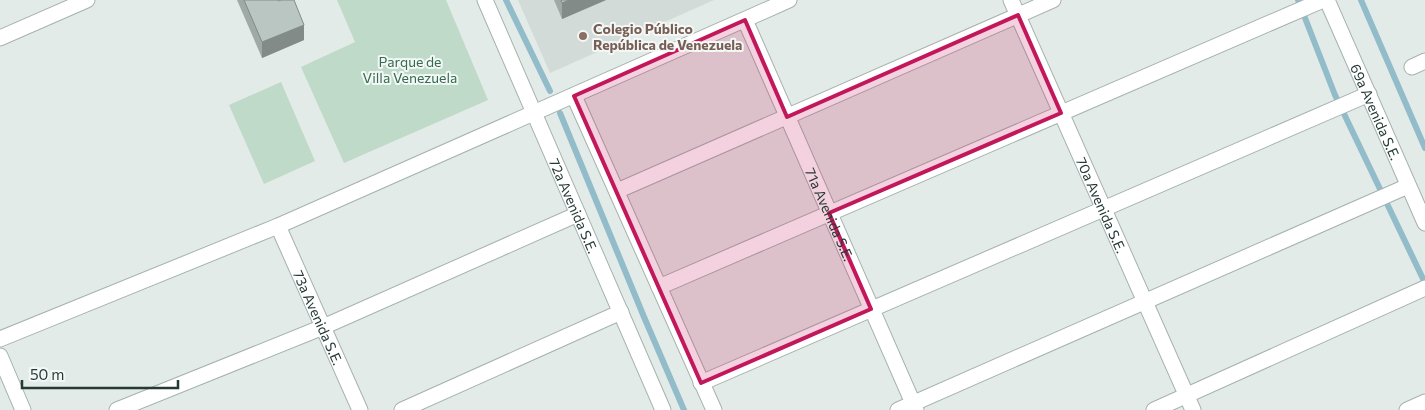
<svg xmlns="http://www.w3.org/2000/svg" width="1425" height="410" font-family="Commissioner,sans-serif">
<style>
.built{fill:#d2dbd7}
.green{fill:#bfdac9}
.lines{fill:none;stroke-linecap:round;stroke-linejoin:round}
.stream{stroke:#92bcc9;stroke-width:6}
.minor-casing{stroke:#a6b2af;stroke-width:17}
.tertiary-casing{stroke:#a6b2af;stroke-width:17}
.minor{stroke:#fff;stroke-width:15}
.tertiary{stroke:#fff;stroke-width:15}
.wall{fill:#9faaa7}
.shaded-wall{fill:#828b88}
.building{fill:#b9c6c2;stroke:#828b88}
.marked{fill:#c2185b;fill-opacity:0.2;stroke:#c2185b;stroke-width:4;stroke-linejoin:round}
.education-dot{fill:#8d6e63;stroke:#f3f8f6;stroke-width:2}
.labels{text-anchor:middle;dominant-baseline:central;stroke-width:4;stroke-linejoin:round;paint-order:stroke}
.education-label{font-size:14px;font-weight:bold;fill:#785e54;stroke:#f3f8f6;text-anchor:start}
.park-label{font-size:14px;fill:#346c4f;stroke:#f3f8f6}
.street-label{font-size:14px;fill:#253a37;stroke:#f3f8f6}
</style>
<rect width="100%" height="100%" fill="#e3ebe8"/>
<path class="built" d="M518,0H714L550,73Z"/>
<path class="green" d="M337,0H446L488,100L344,163L301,67L355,42Z
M281,82L315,161L264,184L229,105Z"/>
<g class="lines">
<path class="stream" d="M506,0L550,91
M1298,0L1335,95L1425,283
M1361,0L1425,148
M560,113L644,317L684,410"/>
<g class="minor-casing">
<g id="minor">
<path id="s1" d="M485,0L663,410"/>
<path id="s2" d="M1011,0L1193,410"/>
<path id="s3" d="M1327,0L1425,223"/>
<path id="s4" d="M745,20L916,410"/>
<path d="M1412,67L1425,61"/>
<path d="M574,96L714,410"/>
<path d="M617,191L1053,0"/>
<path id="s5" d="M278,226L360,410"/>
<path d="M659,287L1323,0"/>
<path d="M0,339L278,226L789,0"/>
<path d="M0,356L23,410"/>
<path d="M701,383L1369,94"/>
<path d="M117,410L323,327L578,214"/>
<path d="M402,410L621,312"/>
<path d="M898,410L1408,186"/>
<path d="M1154,410L1425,288"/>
<path d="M1407,410L1425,402"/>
</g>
</g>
<g class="tertiary-casing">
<path id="tertiary" d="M0,38L87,0"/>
</g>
<use href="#minor" class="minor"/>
<use href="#tertiary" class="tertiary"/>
</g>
<path class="wall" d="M237,0H278L304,40L262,58Z
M554,0H606L562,19Z"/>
<path class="shaded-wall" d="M569,0H606L562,19V3Z
M304,25V40L262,58V42Z"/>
<path class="building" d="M244,0H278L279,1L281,0H294L304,25L262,42Z
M561,0H569L562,3Z"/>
<path class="marked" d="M1018,15L1061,113L829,213L871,309L701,383L574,96L745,20L787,117Z"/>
<circle class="education-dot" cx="583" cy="36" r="5"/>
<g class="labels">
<g class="education-label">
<text x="593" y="28">Colegio Público<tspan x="593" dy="16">República de Venezuela</tspan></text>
</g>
<g class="park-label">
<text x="410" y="61">Parque de<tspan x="410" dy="16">Villa Venezuela</tspan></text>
</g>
<g class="street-label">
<text stroke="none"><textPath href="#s3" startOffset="122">69a Avenida S.E.</textPath></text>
<text stroke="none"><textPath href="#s1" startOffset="224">72a Avenida S.E.</textPath></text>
<text stroke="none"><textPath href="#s2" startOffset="224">70a Avenida S.E.</textPath></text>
<text stroke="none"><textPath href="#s4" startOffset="212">71a Avenida S.E.</textPath></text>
<text stroke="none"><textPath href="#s5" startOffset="100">73a Avenida S.E.</textPath></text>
</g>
</g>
<path d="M22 380v8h156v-8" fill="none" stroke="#253a37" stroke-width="2.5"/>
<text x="30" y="380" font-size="15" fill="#253a37" stroke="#f3f8f6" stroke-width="4" paint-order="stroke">50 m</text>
</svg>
